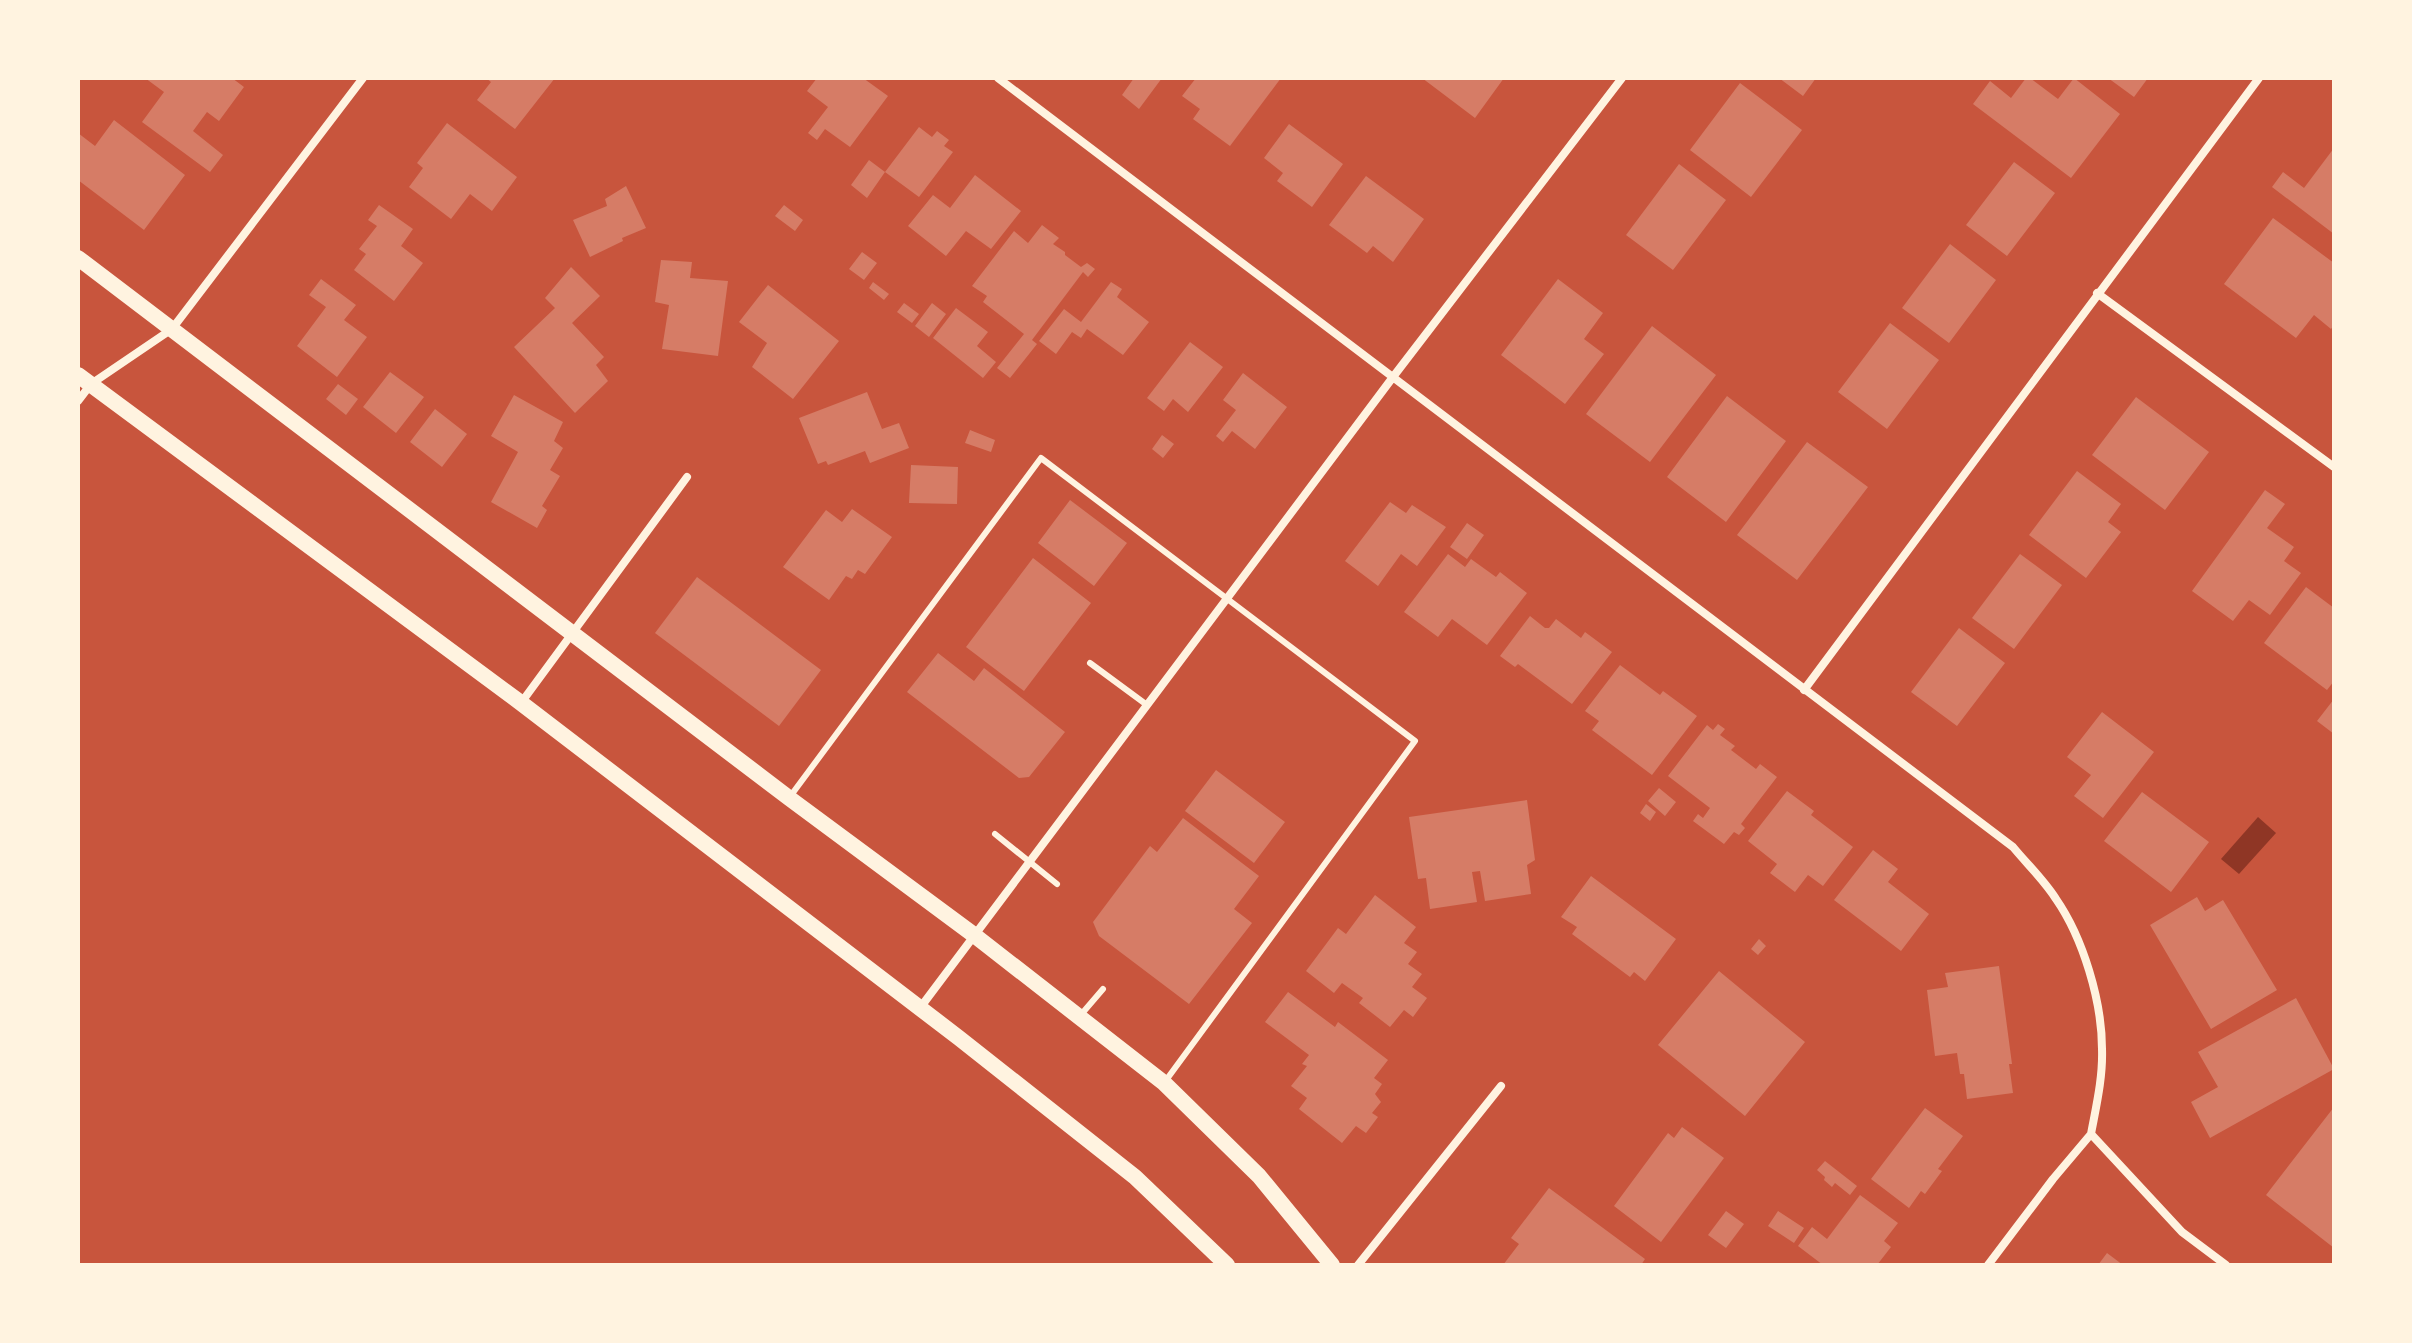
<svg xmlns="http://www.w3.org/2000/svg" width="2412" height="1343" font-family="Inter,sans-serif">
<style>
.water{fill:#8f3625}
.building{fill:#d67c66}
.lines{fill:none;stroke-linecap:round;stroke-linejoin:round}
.service{stroke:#fff3e0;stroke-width:6}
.minor{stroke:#fff3e0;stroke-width:8}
.secondary{stroke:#fff3e0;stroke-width:16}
</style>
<rect width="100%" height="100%" fill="#c8553d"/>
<path class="water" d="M2258,817L2276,833L2239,874L2221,859Z"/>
<path class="building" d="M145,78H232L244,87L219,121L207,112L193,131L223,155L210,172L142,122L164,92Z
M486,78H555L515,129L477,100L491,82Z
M817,78H863L888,96L850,147L825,129L817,140L808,133L828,107L807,91Z
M1134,78H1162L1139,109L1122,95Z
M1196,78H1281L1230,146L1193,119L1200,109L1182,96Z
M1422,78H1504L1475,118Z
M1779,78H1816L1803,96Z
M2026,78H2030L2058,99L2074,78L2120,114L2071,178L1973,104L1990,81L2011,98Z
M2108,78H2148L2134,97Z
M1740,83L1802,130L1751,197L1690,150Z
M114,120L185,175L144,230L78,180V133L95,146Z
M447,123L517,177L492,211L470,194L451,219L409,187L423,168L417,163Z
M1289,124L1343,164L1312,207L1277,181L1283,173L1264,158Z
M919,127L932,137L937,131L949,140L944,146L953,152L919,197L885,172Z
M2334,148V234L2272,187L2283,172L2304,188Z
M869,160L885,172L867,198L851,185Z
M2014,162L2055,193L2007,256L1966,225Z
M1679,164L1726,200L1673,270L1626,235Z
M975,175L1021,211L991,249L966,231L946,256L908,226L933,195L950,208Z
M1366,176L1424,219L1393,262L1373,246L1367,253L1329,225Z
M626,186L646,228L622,238L623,241L590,257L573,220L607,206L605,199Z
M379,205L413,229L401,246L423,263L394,301L354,270L366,254L359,249L377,226L368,220Z
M784,205L803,220L795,231L775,216Z
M2273,218L2334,263V325L2331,329L2314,315L2296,338L2224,284Z
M1042,225L1059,238L1053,244L1065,252V255L1081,267L1087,263L1095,269L1088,277L1083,272L1032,340L1037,344L1010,378L997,368L1024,334L983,302L987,296L972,286L1014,231L1028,243Z
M1950,244L1996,280L1949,343L1902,308Z
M862,252L877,263L864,280L849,269Z
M661,260L692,262L690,278L728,281L718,356L662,349L669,305L655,302Z
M571,267L600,296L572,323L604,357L596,365L608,381L575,413L514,347L555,308L545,298Z
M321,279L356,305L344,320L367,337L337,377L297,346L326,307L309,295Z
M1558,279L1603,313L1584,339L1604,354L1565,404L1501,355Z
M873,282L889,294L884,300L869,288Z
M1111,282L1122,289L1117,297L1149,322L1123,355L1087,329L1081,338L1072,332L1056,354L1039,341L1064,309L1081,322Z
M768,285L839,341L793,399L752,367L767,343L739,322Z
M904,303L919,314L912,323L897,312Z
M932,303L946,314L929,337L915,326Z
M956,308L988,332L977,346L996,362L983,378L933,338Z
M1890,323L1939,360L1887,429L1838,392Z
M1652,326L1716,375L1650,462L1586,414Z
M1190,342L1223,367L1188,412L1173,399L1164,411L1147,398Z
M390,372L424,397L396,433L363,407Z
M1243,373L1287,407L1255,449L1232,431L1223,442L1216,436L1236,410L1223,400Z
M338,384L358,399L346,415L326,399Z
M867,392L882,429L899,423L909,448L870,463L865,451L828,465L826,461L818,464L799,418Z
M514,395L563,422L554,441L563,448L550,470L560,476L542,506L547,510L537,528L491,502L518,452L491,436Z
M1727,396L1786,441L1726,522L1667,477Z
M2136,397L2209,452L2165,510L2092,455Z
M435,409L467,434L442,467L410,442Z
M970,430L995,440L991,452L965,443Z
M1162,435L1174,444L1163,458L1152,449Z
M1807,442L1868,487L1797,580L1737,535Z
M911,465L958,467L957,504L909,503Z
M2077,471L2121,504L2108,522L2121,532L2086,578L2029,535Z
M2265,490L2285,504L2267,528L2294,547L2284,561L2301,573L2270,615L2249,600L2233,621L2192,591Z
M1070,500L1127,543L1094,586L1038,543Z
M1390,502L1406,513L1412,505L1446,527L1417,566L1401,554L1378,586L1345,561Z
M852,509L892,537L865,574L858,570L852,579L846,576L829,600L783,567L826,510L842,522Z
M1467,523L1484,535L1467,559L1450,547Z
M1448,554L1465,567L1471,559L1496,577L1500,572L1527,593L1487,645L1452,619L1438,637L1404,612Z
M2020,554L2062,585L2014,649L1972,618Z
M1033,558L1091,603L1024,691L966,647Z
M697,577L821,670L779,726L655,633Z
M2306,587L2334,608V681L2327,690L2264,643Z
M1530,616L1545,628H1549L1556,619L1581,638L1585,632L1612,652L1572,704L1518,664L1515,667L1500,656Z
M1959,628L2005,663L1957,726L1911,692Z
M938,653L974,681L984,668L1065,732L1029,777L1019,778L907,692Z
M1620,665L1660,695L1663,691L1697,716L1652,775L1592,730L1599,721L1585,711Z
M2334,699V734L2317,721Z
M2102,712L2154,752L2103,818L2074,796L2091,775L2067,757Z
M1718,724L1725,729L1720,735L1735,746L1731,750L1756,769L1760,764L1777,777L1741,824L1745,828L1739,835L1734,832L1724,844L1693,821L1698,814L1703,818L1710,808L1668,776L1707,725L1713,730Z
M1216,770L1285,822L1254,863L1185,811Z
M1659,788L1676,802L1665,816L1648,801Z
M1787,791L1814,811L1811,815L1853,847L1823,886L1808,875L1795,892L1770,873L1777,864L1748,841Z
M2142,792L2209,842L2171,892L2104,841Z
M1527,800L1535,860L1527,865L1531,894L1485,901L1480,871L1472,872L1477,902L1430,909L1426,878L1418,879L1409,817Z
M1646,804L1656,812L1650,821L1640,813Z
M1183,818L1259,876L1234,909L1252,923L1189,1004L1099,936L1093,922L1150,846L1157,852Z
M1873,850L1898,869L1888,882L1929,914L1901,951L1834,900Z
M1591,876L1676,939L1645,981L1634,972L1630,977L1572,934L1577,927L1561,917Z
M1375,895L1416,927L1404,943L1417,952L1408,964L1422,974L1412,987L1427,998L1413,1017L1404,1010L1390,1027L1359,1003L1363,998L1342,983L1334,993L1306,971L1338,928L1346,934Z
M2197,897L2205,911L2223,900L2277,990L2211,1029L2150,925Z
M1759,939L1766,946L1758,955L1751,949Z
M1999,966L2012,1064H2009L2013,1093L1967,1099L1964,1074H1960L1957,1053L1935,1056L1927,990L1948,987L1945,973Z
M1719,971L1805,1042L1745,1116L1658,1045Z
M1288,992L1335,1027L1338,1022L1388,1060L1374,1078L1382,1084L1375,1094L1381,1102L1372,1113L1378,1117L1366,1133L1356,1126L1342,1143L1299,1109L1307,1098L1291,1086L1307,1066L1302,1064L1309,1055L1265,1022Z
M2296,998L2334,1069L2210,1138L2191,1102L2218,1087L2198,1052Z
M2334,1107V1248L2266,1195Z
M1925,1108L1963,1136L1938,1169L1942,1171L1925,1194L1921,1191L1909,1208L1871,1179Z
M1682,1127L1724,1158L1661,1242L1614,1206L1668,1133L1674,1138Z
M1825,1161L1857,1186L1850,1195L1835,1183L1832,1187L1824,1180L1825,1177L1817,1170Z
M1549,1188L1645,1259L1641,1265H1503L1519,1244L1511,1238Z
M1860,1195L1898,1223L1884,1241L1891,1247L1877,1265H1823L1798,1246L1812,1227L1827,1239Z
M1726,1211L1744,1224L1726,1248L1708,1235Z
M1778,1211L1804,1228L1794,1243L1768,1226Z
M2107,1253L2123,1265H2098Z"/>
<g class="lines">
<path class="service" d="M1090,663L1147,705
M789,798L1041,458L1415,741L1164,1083
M995,834L1057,884
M1079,1017L1103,989"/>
<path class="minor" d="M998,78L2013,847C2027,864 2044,880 2056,899C2083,938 2102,1001 2102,1049C2103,1078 2096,1107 2091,1134L2182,1232L2226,1265
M2097,293L2334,467
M78,401L91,384L172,329L363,78
M1804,690L2259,78
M521,703L687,477
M920,1008L1393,377L1622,78
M1358,1265L1501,1086
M1988,1265L2053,1179L2091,1134"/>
<path class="secondary" d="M78,258L789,798L974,935L1164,1083L1259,1176L1332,1265
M78,375L521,703L959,1038L1135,1177L1227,1265"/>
</g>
<rect width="2412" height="1343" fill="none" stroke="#fff3e0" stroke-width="160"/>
</svg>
